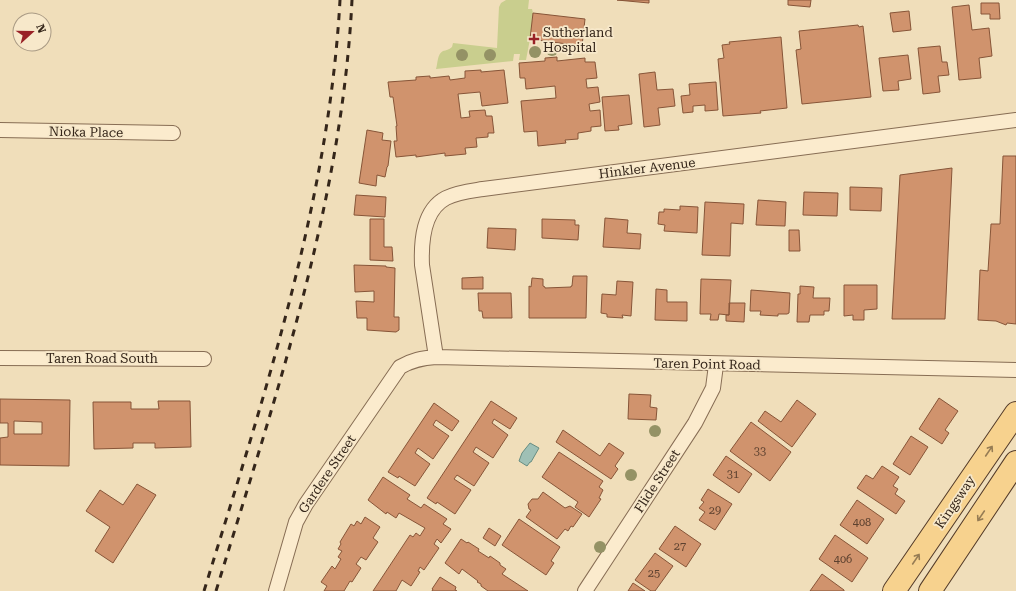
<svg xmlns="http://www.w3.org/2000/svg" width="1016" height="591" font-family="'Roboto Serif',serif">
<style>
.green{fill:#c9ce8e}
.water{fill:#9fc0b5;stroke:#668d82}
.building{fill:#d0936d;stroke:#875538;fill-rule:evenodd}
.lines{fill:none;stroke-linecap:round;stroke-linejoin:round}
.street-casing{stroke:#876d54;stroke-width:16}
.primary-casing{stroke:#543b29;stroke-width:24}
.street{stroke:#fbebcd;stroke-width:14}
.primary{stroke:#f7d28e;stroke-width:22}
.rail{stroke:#35261a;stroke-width:3;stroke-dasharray:7 7;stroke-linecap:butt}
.tree{fill:#949265}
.oneway{stroke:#967c54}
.poi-dot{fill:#992126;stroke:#f7e8ca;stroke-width:1.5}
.labels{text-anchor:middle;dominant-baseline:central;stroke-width:3.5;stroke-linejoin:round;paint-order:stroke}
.number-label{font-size:11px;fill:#5c412f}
.poi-label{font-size:13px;fill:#35261a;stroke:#f7e8ca;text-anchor:start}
.street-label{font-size:13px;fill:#35261a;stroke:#f7e8ca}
</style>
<rect width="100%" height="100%" fill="#f0deba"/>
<path class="green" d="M506,0H529L528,9H532L533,13L530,39L526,60H519L520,54H514L513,61L436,69C438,63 437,54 443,51C446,50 449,50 452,47L453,43L497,48L499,7L501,3Z"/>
<path class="water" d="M530,443L539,448L531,462H530L527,466L519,461L522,453Z"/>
<path class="building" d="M617,0H649V3Z
M788,0H811L810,7L788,5Z
M981,3H999L1000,19H990V14H981Z
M969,5L972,30L989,28L992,56L979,58L981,78L959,80L952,7Z
M909,11L911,30L893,32L890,13Z
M533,13L585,19L582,46L530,39Z
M858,25L859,27L863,26L871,97L802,104L796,50L801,49L799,31Z
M781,37L787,108L760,111L761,113L723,116L718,59L724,58L722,45L730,44L729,42Z
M940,46L942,62H947L949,75L938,76L940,92L923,94L918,48Z
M908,55L911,79L898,81L899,90L883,91L879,58Z
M557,57V61L585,58V62H595L597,78L586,79L587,88L598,87L600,102L589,104L590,111L600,110L601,126L591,127V131L578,133V139L565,140L566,143L538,146L537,131L524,132L521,101L556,98L555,86L526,89L525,78H520L519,63L545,61V58Z
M481,70V72L504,70L508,103L482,106L480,92L458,94L461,118L470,117L469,111L485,110L486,116H492L494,133H488V137L476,138L477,147L465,148L466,154L445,156V153L416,157V155L396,157L394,141H397L396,126H397L393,97H390L388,82L416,80V77L430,76V78L449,76L450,80L465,78V71Z
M655,72L657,90L673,89L675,106L658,108L660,125L644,127L639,74Z
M716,82L718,110L705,111V105L693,106V112L683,113L681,96L690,95L689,84Z
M629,95L632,124L618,126L619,130L605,131L602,97Z
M367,130L383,133L382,140L391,141L388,166L387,167L385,177L377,175L376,186L359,183Z
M1003,156H1016V324L1007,323L1006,325L996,321L978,320L980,270L988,271L991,224H1000Z
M952,168L945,319H892L900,175Z
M850,187L882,188L881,211L850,210Z
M804,192L838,193L837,216L803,215Z
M356,195L386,197L385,217L354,215Z
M758,200L786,202L785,226L756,225Z
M705,202L744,204L743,224L731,223L730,256L702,255Z
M680,206L698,207L697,233L664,231L665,225L658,224L659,212H664V209L680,210Z
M605,218L628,220L627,233L641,234L640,249L603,247Z
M370,219H384V247H392L393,261L370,260Z
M542,219L575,220V225H579L578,240L542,238Z
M488,228L516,229L515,250L487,248Z
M789,230H799L800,251H789Z
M354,265L386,266V267L395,268L394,317H399V330L396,332L367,330V318H357L356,301L374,302V291L355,292Z
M573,276H587L586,318H529V286L531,287L532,278L543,279V286L545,287V288L571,287V286H572Z
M483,277V289H462V278Z
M701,279L731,280L729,315L719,314L718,320H710L711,314H700Z
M617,281L633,282L631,316L622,315L623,318L607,317V314L601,313L602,294L616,295Z
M844,285H877V309L864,310V320H853V315L844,316Z
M800,286L814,287L813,298H830L829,311H824V315H810L809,322H797L798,294H800Z
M656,289L667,290V302H687V321L655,320Z
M751,290L790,293L789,313L787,314H778V316L760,315L761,311H750Z
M478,293H511L512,318H483L482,311H479Z
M729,303H745L744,322L726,321V315H729Z
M629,394L651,395L650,407L657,408L656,420L628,419Z
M939,398L958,411L945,430L949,433L942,444L919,429Z
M0,399L70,400L69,466L0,465V438L8,437V423H0ZM14,421L42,422V434H14Z
M797,400L816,414L792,447L758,421L765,411L781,422Z
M158,401H190L191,447L155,448V443H133V448L94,449L93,402H131V409H159Z
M491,401L517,418L510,429L494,419L492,423L508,435L493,458L476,447L473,452L489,463L474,486L457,475L454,479L471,490L455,514L437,502L436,504L427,498Z
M434,403L459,421L452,431L436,420L433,425L449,436L433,459L418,448L415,453L430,464L415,486L399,476L398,478L388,472Z
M751,422L791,452L770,481L730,451Z
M563,430L600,456L609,443L624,453L615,466L618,469L611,479L556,442Z
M911,436L928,447L910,475L893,464Z
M559,452L603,481L599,487L603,490L599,498L601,499L589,517L575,507L578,502L542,477Z
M726,456L752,474L739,493L713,475Z
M882,466L899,477L893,486L898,489L895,494L905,501L896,514L857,488L866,475L873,479Z
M383,477L410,495L407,499L421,508L424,504L447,519L443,524L451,529L441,543L437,539L434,544L439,548L424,570L420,567L418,571L420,572L411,586L402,580L396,591H373L410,535L413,537L416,533L420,536L425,528L399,513L396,518L387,512L386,514L368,500Z
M137,484L156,495L113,563L95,551L110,527L86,511L100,490L123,505Z
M708,489L732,504L715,530L699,520L705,512L699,508L704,502L701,500Z
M543,492L565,508L570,506L582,514L573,527L571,526L568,531L565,529L557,539L526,517L531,510L529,509L528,504L532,499H538Z
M857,500L884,519L867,544L840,525Z
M365,517L380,527L373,538L378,542L366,560L361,557L356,564L361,568L352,582L350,581L344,591H324L327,586L321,582L332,566L335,569L341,559L338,557L342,551L338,549L341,544L340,542L351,524L354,526L357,521L361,524Z
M519,519L560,547L551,561L554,563L546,575L502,545Z
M675,526L701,544L686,567L659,549Z
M489,528L501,536L495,546L483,538Z
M835,535L868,558L852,582L819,559Z
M461,539L467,543L468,542L479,549L478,551L489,558L490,556L500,563V565L506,569L502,574L528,591H488L481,586V584L477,582L478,581L462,569L459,574L445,563Z
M655,553L673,566L655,591H651L635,580Z
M822,574L844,590V591H810Z
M440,577L456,587L455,590L457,591H432L433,589H432Z
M633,583L645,591H628Z"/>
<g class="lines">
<g class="street-casing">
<path id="street" d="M0,130L173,133
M436,357L422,265C421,241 423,210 446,198C458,192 470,191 483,189L1016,120
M0,358L204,359
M276,591L296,522L306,504L400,367C412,360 422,358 436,357L1016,370
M585,591L695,423L713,388L716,365"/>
</g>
<g class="primary-casing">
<path id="primary" d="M894,591L1016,413
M930,591L1016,462"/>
</g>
<use href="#street" class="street"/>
<use href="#primary" class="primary"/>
<path class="rail" d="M204,591C263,399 329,202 340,0
M216,591C275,398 342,203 352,0"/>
</g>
<g class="tree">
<circle cx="552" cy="50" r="6"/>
<circle cx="535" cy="52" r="6"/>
<circle cx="462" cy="55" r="6"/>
<circle cx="490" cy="55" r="6"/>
<circle cx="655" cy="431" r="6"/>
<circle cx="631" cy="475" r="6"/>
<circle cx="600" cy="547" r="6"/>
</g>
<defs><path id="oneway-shaft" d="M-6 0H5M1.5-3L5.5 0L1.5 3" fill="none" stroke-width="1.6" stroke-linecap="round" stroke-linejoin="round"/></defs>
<g class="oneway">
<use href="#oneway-shaft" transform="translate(989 451) rotate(-56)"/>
<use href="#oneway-shaft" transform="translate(981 516) rotate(124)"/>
<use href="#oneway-shaft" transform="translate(916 559) rotate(-56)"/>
</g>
<path class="poi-dot" d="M532 33h4v4h4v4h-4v4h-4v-4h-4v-4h4z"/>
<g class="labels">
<g class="number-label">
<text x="760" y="451">33</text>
<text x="733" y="474">31</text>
<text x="715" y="510">29</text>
<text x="862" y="522">408</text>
<text x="680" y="546">27</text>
<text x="843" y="559">406</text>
<text x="654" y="573">25</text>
</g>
<g class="poi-label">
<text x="543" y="32">Sutherland<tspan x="543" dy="15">Hospital</tspan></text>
</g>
<g class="street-label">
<text transform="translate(86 132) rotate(1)">Nioka Place</text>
<text transform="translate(647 168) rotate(-7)">Hinkler Avenue</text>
<text x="102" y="358">Taren Road South</text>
<text transform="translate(707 364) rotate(1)">Taren Point Road</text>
<text transform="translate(327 474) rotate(-56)">Gardere Street</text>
<text transform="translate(657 481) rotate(-57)">Flide Street</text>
<text transform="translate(955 502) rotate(-56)">Kingsway</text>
</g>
</g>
<g transform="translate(32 32) rotate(69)"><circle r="19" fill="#f7e8ca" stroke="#a99a84"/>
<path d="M0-3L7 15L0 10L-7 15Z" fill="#992126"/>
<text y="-6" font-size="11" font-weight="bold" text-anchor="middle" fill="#35261a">N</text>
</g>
</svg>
